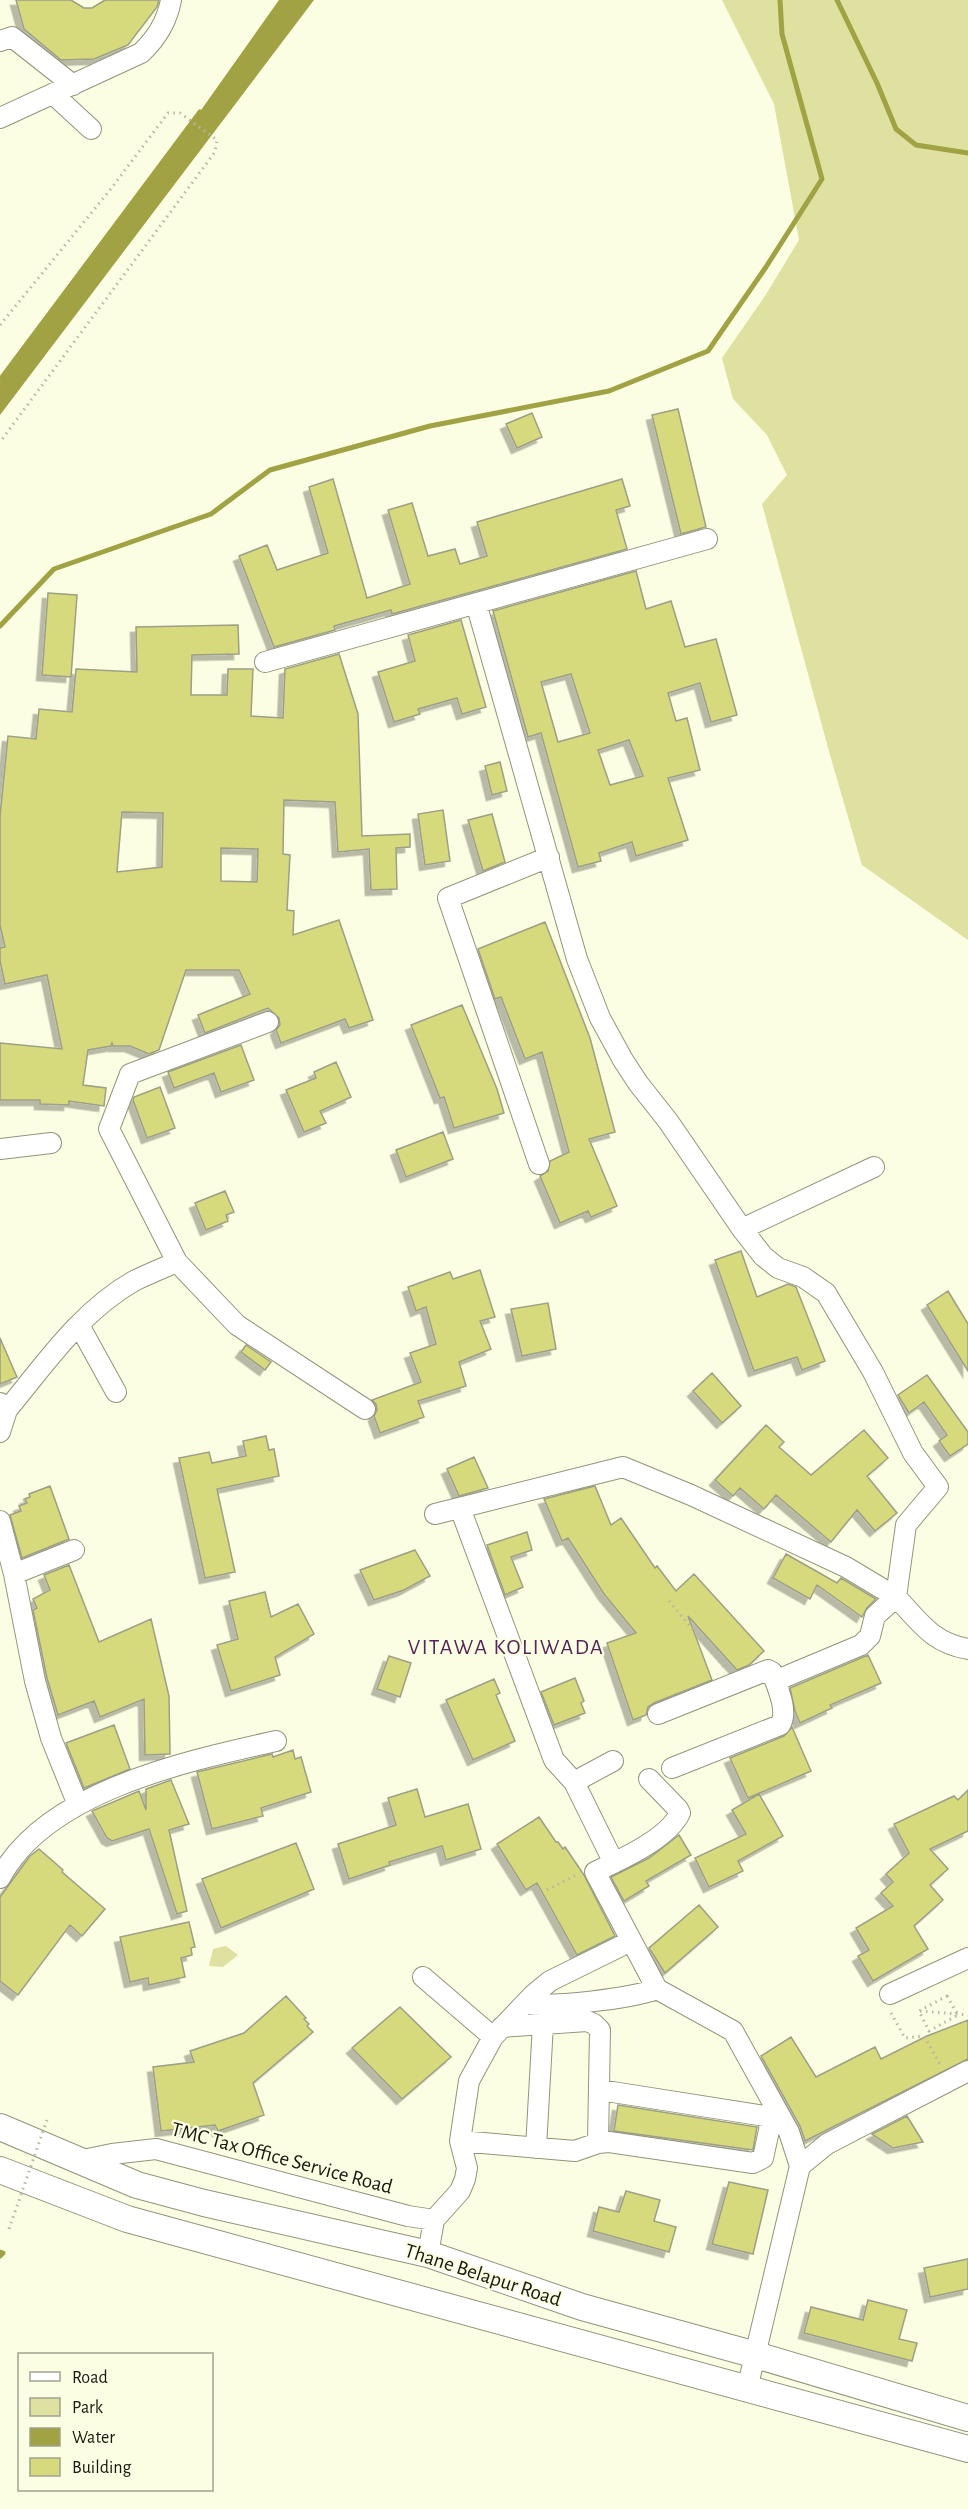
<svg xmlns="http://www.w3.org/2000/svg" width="968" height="2509" font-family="'Alegreya Sans',sans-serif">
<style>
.green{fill:#dee1a0}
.water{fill:#a0a244}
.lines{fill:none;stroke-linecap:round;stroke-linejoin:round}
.stream{stroke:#a0a244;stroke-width:5}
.building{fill:#d7da7c;stroke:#9d9f86;stroke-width:1.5;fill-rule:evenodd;filter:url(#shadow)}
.minor-casing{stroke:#92947b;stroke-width:22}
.major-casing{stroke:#92947b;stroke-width:28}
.path{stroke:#b6b7a2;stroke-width:3;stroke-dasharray:1.5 4.5;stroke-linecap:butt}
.minor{stroke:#fff;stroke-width:20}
.major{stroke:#fff;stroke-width:26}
.path-bridge{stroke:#b6b7a2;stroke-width:3;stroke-dasharray:1.5 4.5;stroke-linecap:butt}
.labels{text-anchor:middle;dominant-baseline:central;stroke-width:4.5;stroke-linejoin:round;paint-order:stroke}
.street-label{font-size:21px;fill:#181910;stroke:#fcfee3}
.neighbourhood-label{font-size:22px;letter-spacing:1.5px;fill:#552557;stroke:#fcfee3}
</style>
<defs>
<filter id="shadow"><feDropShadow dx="-5.5" dy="5.5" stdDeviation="0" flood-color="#0004"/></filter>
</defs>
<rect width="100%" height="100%" fill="#fcfee3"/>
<path class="green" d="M722,0H968V940L862,865L830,755L762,504L787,475L767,435L733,399L722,358L765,296L799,240L774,104Z
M226,1946L238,1955L223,1967L209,1966L213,1949Z"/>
<path class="water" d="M279,0H314L0,415V383L194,120Z"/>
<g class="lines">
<path class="stream" d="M837,0L877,83L896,129L916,145L968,153
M0,380L200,112
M0,626L54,569L211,514L270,470L430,426L609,391L708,351L766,267L822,179L782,34L780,0
M0,2252L3,2253L0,2256"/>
</g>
<path class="building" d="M16,0H71L84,8H92L105,0H159L157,7L128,45L94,59L61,60L24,29Z
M678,409L706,527L681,534L652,415Z
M532,413L542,437L517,448L506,424Z
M333,479L367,598L410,584L388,510L412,503L428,556L455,549L460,564L487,556L477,522L622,479L630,506L616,510L627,549L392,614L391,610L334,626L335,630L274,647L239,556L267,545L277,570L328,553L309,487Z
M636,571L646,609L671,601L685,647L716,639L737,715L711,722L700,683L668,693L676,721L687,718L700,770L668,778L688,840L636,856L632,842L599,853L601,861L578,867L541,733L528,737L493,611ZM571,674L590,733L558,742L541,682ZM629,740L643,776L610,785L598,750Z
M48,593L77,595L71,677L42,675Z
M461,620L486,707L462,714L457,698L418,709L420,714L394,722L378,672L415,661L408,635Z
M238,625L239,654L192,655L191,695H227L228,669H253L251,716L283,718L285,669L339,654L358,714L362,836L410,834V847L396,848L397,889L371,890L369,849L338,852L335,802L284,800L283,854L290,855L287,910L294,911L293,935L339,920L373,1020L349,1028L345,1019L281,1043L276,1030L280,1025L279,1018L268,1008L205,1033L198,1015L250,994L239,970H186L159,1050L149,1054L130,1046H113L112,1043L111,1046L88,1050L83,1085L106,1088L104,1106L69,1101V1105L40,1104V1100H0V1043L62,1049L47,975L5,984L0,961V948L5,947L0,925V816L8,736L36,739L39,709L72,712L76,669L137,672L136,627ZM122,812L163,813L162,867L117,872ZM221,848L258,849L257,882L221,881Z
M500,762L507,791L492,795L485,766Z
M443,810L450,861L425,865L418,814Z
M492,814L505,862L483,871L468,820Z
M545,922L590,1038L615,1132L589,1139L617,1206L591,1217L588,1211L560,1223L540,1176L548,1171L550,1161L569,1152L542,1052L525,1059L501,997L495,999L478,949Z
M462,1005L497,1089L504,1113L454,1128L444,1097L440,1098L411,1025Z
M241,1045L254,1080L221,1092L214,1073L174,1088L168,1072Z
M336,1062L351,1097L320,1111L326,1123L304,1132L286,1090L316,1078L314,1072Z
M160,1087L175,1128L147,1138L133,1100L134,1097Z
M443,1132L453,1159L406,1177L396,1150Z
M225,1191L234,1212L226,1215L228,1221L206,1230L195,1203Z
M741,1251L757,1297L788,1284L796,1287L825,1361L802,1370L797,1357L754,1371L715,1260Z
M480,1270L495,1317L480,1321L491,1349L459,1362L466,1386L418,1401L424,1417L380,1433L374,1416L377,1410L376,1404L372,1400L421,1382L410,1353L436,1344L426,1307L416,1311L408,1287L450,1272L453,1279Z
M948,1291L968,1324V1371L927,1305Z
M548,1303L556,1349L522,1356L511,1309Z
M0,1338L17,1377L0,1384Z
M246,1345L271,1362L265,1370L241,1352Z
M712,1373L741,1406L722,1423L693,1391Z
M927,1375L968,1432V1444L950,1456L939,1441L947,1435L924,1402L909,1413L898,1395Z
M766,1425L784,1442L779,1447L811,1475L864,1430L888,1458L867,1476L897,1513L875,1531L857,1510L831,1542L776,1495L764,1509L740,1488L733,1496L715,1480Z
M266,1436L269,1450L274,1449L279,1476L217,1489L235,1572L205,1578L179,1458L209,1452L212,1463L246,1456L243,1441Z
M474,1457L488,1488L459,1496L447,1469Z
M50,1486L69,1539L22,1558L10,1515L21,1511L19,1506L27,1503L25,1499L30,1497L29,1494Z
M595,1486L611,1525L621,1518L655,1568L657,1566L676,1591L694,1574L764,1651L749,1665L737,1670L688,1616L712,1680L654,1703L648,1707L646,1715L633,1720L607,1643L636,1633L604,1594L568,1538L562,1541L544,1499Z
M527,1532L532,1550L511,1557L523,1587L505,1595L487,1545Z
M415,1550L430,1576L404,1590L374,1600L360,1570Z
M786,1554L837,1583L841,1578L876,1599L867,1608L862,1617L817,1585L810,1599L773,1578Z
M69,1565L99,1642L151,1619L169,1696L170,1754L145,1755L144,1699L100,1717L94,1701L58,1715L47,1678L33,1610L37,1608L33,1599L50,1590L44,1575Z
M265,1592L271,1617L298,1604L314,1634L275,1657L280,1675L231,1691L217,1645L238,1639L229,1601Z
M868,1655L881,1683L830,1705L832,1708L800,1723L795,1711L790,1688Z
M389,1656L411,1663L400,1697L377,1689Z
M575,1678L584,1701L581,1703L585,1713L554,1725L541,1692Z
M494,1679L500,1693L496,1695L515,1741L473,1760L446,1700Z
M114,1725L130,1769L84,1788L66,1743Z
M792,1727L811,1771L748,1798L730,1758L784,1736Z
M293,1750L295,1759L301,1757L311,1792L261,1808L263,1816L212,1829L197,1772L272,1754L273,1757Z
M171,1780L189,1824L169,1830L187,1911L177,1914L149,1829L112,1841L107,1838L92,1811L139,1791L146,1810V1789Z
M417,1789L425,1817L468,1804L481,1849L446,1860L442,1846L389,1862L390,1865L349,1879L338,1844L396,1825L388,1798Z
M968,1790V1831L930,1849L948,1869L930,1885L943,1900L914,1926L928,1949L873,1981L858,1956L869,1950L856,1928L893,1906L881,1893L893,1882L886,1874L909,1853L894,1824L954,1796L958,1800Z
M759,1794L783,1836L738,1861L743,1871L709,1887L695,1858L746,1834L732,1810Z
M539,1817L556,1842H558L563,1849L565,1847L584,1875L615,1936L577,1955L537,1883L526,1890L497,1844Z
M679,1835L691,1855L646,1881L649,1886L624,1901L611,1877L649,1858Z
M296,1843L314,1889L221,1928L202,1879Z
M39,1849L63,1870L62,1872L105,1909L82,1936L70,1925L18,1995L0,1981V1897L30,1856Z
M699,1905L718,1927L665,1973L649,1948Z
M189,1922L195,1947L191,1948L192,1955L181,1958L185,1977L149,1985L148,1978L130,1982L120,1937Z
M286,1996L306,2018L304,2019L309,2024L307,2026L313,2032L253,2083L264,2115L218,2131L215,2125L161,2131L153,2067L194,2062L190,2051L244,2033Z
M400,2007L451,2057L402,2099L352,2048Z
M968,2020V2059L805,2141L800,2126L761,2056L791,2037L816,2077L875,2047L881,2059L927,2036Z
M618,2105L757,2127L753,2150L614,2131Z
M907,2116L923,2142L893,2148L872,2134Z
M729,2182L768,2190L753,2254L712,2244Z
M626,2191L660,2200L654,2221L676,2227L669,2252L593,2231L599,2207L619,2212Z
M968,2259V2289L930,2297L924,2268Z
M868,2300L907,2310L899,2339L917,2343L912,2361L804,2333L811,2307L863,2320Z"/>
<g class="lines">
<g class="minor-casing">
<path id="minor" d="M0,41L12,37L73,85
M53,94L91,129
M0,118L141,53C157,38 167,22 171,0
M476,603L577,959L600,1018L623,1060L638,1083L668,1121L742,1229L874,1167
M265,662L707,539
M268,1022L130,1074L109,1129L177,1262L237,1325L365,1409
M0,1149L51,1143
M539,1164L448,898L549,857
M79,1325L116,1392
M0,1403L7,1410L0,1432
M7,1410C45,1364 81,1311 134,1281C148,1274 163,1268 177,1262
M460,1508L554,1760L574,1782L613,1761
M435,1514L623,1467L691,1495L846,1567L896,1597L906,1525L938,1487L913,1453L873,1372L826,1293L803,1277L778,1268L763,1256L742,1229
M0,1521L14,1574L35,1681L51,1738L78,1805
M14,1574L74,1550
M775,1681L861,1645L870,1636L875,1616L896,1597C920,1622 932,1643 968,1649
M658,1714L768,1670L772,1672C777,1687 789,1711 780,1725L672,1768
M649,1779L678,1809L680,1813C668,1839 620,1860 595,1872L657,1989L733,2031L789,2132L800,2166
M574,1782L614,1863
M0,1878C46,1791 187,1761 276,1741
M423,1977L493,2037
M890,1994L968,1958
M526,2004C557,2007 628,1999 657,1989
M502,2027L587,2021L594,2024L600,2030L598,2143
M460,2141L575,2151L598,2143L609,2142L753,2163L763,2158L770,2126L765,2116L600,2090
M536,2148L543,2024
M83,2160L112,2154L156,2149L408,2216L434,2220
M428,2254L434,2220L460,2191L465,2179L467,2168L460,2141L469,2081L493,2037L533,1995L550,1981L621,1946
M747,2389L800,2166L827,2144L968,2071"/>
</g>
<g class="major-casing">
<path id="major" d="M0,2127L137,2185L204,2203L428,2254L582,2307L756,2355L968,2418
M0,2170L127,2219L968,2449"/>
</g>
<path class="path" d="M0,325L110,190L168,113H180L217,140L215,152L0,442
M669,1601L726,1669
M547,1890L578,1874
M947,1996L958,2015L929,2031L919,2011Z
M920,2011L968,2015
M891,2013L905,2038L924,2036L940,2064"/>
<use href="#minor" class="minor"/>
<use href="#major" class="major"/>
<path class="path-bridge" d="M9,2229L47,2120"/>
</g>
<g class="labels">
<g class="street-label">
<text transform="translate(282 2158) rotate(15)">TMC Tax Office Service Road</text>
<text transform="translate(483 2275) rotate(18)">Thane Belapur Road</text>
</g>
<g class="neighbourhood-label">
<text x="506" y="1647">VITAWA KOLIWADA</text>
</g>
</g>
<rect x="18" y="2353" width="195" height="138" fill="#fcfee3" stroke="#a1a28f" stroke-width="1.5"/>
<rect x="30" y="2372" width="30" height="9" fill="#ffffff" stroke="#a1a28f" stroke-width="1.5"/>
<text x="72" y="2383" font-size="18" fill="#181910">Road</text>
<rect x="30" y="2398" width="30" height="18" fill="#dee1a0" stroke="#a1a28f" stroke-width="1.5"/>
<text x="72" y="2413" font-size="18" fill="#181910">Park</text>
<rect x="30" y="2428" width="30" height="18" fill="#a0a244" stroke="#a1a28f" stroke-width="1.5"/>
<text x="72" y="2443" font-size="18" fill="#181910">Water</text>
<rect x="30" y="2458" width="30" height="18" fill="#d7da7c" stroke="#a1a28f" stroke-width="1.5"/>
<text x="72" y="2473" font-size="18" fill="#181910">Building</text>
</svg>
